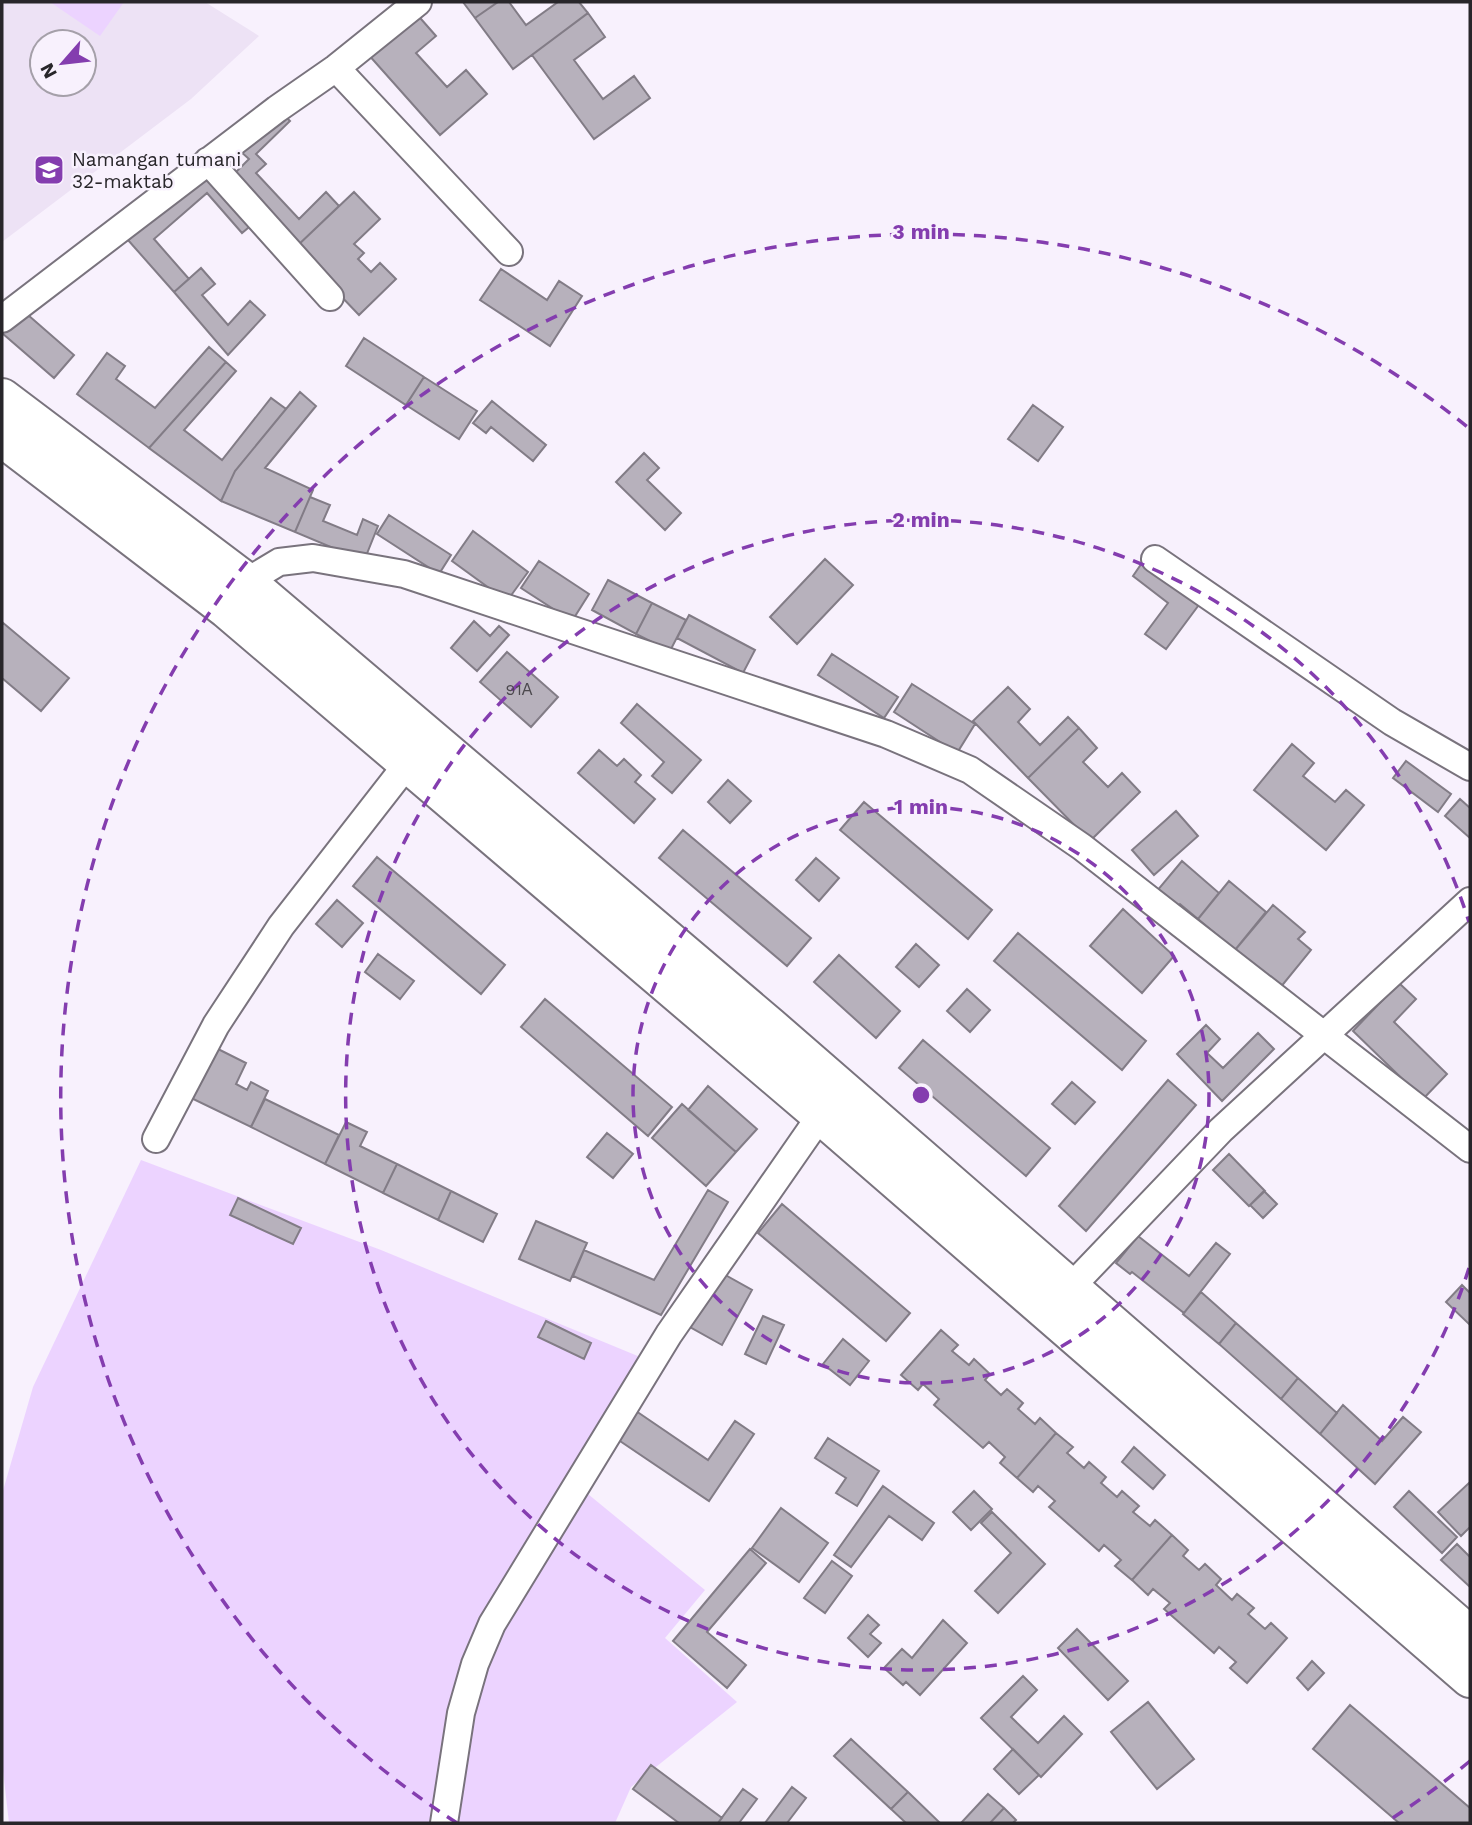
<svg xmlns="http://www.w3.org/2000/svg" width="1472" height="1825" font-family="'Work Sans',sans-serif">
<style>
.built{fill:#ede2f5;fill-rule:evenodd}
.green{fill:#ecd3ff}
.building{fill:#b7b1bc;stroke:#827c86;stroke-width:2}
.lines{fill:none;stroke-linecap:round;stroke-linejoin:round}
.minor-casing{stroke:#79737d;stroke-width:30}
.secondary-casing{stroke:#79737d;stroke-width:42}
.minor{stroke:#fff;stroke-width:26}
.secondary{stroke:#fff;stroke-width:38}
.ring{fill:none;stroke:#843daf;stroke-width:3.5;stroke-dasharray:12 9}
.labels{text-anchor:middle;dominant-baseline:central;stroke-width:5;stroke-linejoin:round;paint-order:stroke}
.number-label{font-size:16px;fill:#4c494e}
.poi-label{font-size:19px;fill:#28262a;stroke:#f8f1fd;text-anchor:start}
.centre{fill:#843daf;stroke:#f8f1fd;stroke-width:3.5}
.ring-label{font-size:21px;text-anchor:middle;font-weight:bold;fill:#843daf;stroke:#f8f1fd;stroke-width:5;stroke-linejoin:round;paint-order:stroke}
</style>
<rect width="100%" height="100%" fill="#f8f1fd"/>
<path class="built" d="M2,2H205L259,36L191,99L2,242ZM42,42H84V84H42Z"/>
<path class="green" d="M50,2H124L100,36Z
M141,1160L381,1250L645,1359L566,1476L705,1590L665,1638L737,1702L631,1787L615,1823H9L2,1762V1494L33,1387Z"/>
<path class="building" d="M463,2H498L475,18Z
M498,2H509L526,25L558,2H579L588,13L513,69L475,18Z
M414,11L436,36L416,53L447,87L466,70L487,94L440,135L367,53Z
M588,13L605,37L574,60L603,99L634,76L650,98L594,139L532,55Z
M280,111L290,121L256,154L266,164L256,173L299,219L326,192L339,206L295,248L229,179L249,159L239,150Z
M208,170L255,222L242,233L207,193L154,239L189,279L174,292L128,240Z
M354,192L380,219L354,244L364,253L358,259L371,272L380,263L396,279L359,315L295,248Z
M201,268L215,284L202,295L228,325L250,301L265,315L228,355L174,292Z
M501,269L547,300L559,281L582,296L550,346L480,300Z
M20,308L74,355L54,378L2,333V328Z
M364,338L424,377L406,405L346,366Z
M209,347L226,362L149,448L77,394L107,353L125,366L116,379L155,408Z
M226,362L236,371L184,430L222,460L271,398L286,409L235,471L221,501L149,448Z
M424,377L477,411L459,439L406,405Z
M300,392L316,406L265,468L313,490L295,532L221,501L235,471Z
M492,401L546,445L533,461L491,427L486,433L473,423Z
M1033,405L1063,427L1038,461L1008,439Z
M644,453L659,468L647,480L681,513L665,530L616,482Z
M310,497L330,505L323,521L357,535L363,519L378,526L364,561L295,532Z
M389,515L451,555L439,574L377,534Z
M473,531L528,572L507,601L452,561Z
M825,559L853,585L797,644L770,617Z
M1144,560L1201,602L1166,649L1145,634L1168,603L1133,576Z
M539,561L589,594L572,621L521,588Z
M608,580L652,603L636,634L592,610Z
M652,603L686,620L670,651L636,634Z
M689,615L755,650L743,673L677,638Z
M474,621L490,636L499,626L509,635L477,671L451,648Z
M2,622L69,678L41,711L2,678Z
M507,652L558,697L531,727L480,682Z
M832,654L898,697L884,718L818,675Z
M912,684L975,724L957,753L894,712Z
M1008,687L1030,709L1018,722L1040,745L1068,717L1079,728L1028,778L973,721Z
M637,704L701,760L672,793L652,776L664,762L621,723Z
M1079,728L1097,748L1083,762L1108,787L1122,773L1140,792L1090,841L1028,778Z
M1292,744L1314,763L1303,776L1335,802L1346,790L1364,805L1326,850L1254,790Z
M599,750L617,766L624,759L641,775L635,782L655,799L634,823L578,773Z
M1406,761L1451,794L1438,812L1393,778Z
M728,780L751,801L730,823L708,802Z
M1460,799L1470,808V838L1445,816Z
M864,802L992,910L968,939L840,830Z
M1176,811L1198,836L1154,875L1132,850Z
M683,830L811,938L787,966L659,858Z
M377,857L505,965L481,994L353,886Z
M816,858L839,878L819,901L796,880Z
M1182,861L1219,893L1198,919L1180,904L1176,908L1156,892Z
M1229,881L1266,912L1235,950L1198,919Z
M337,900L363,923L342,947L316,924Z
M1273,905L1305,932L1298,939L1311,950L1280,988L1235,950Z
M1123,909L1174,956L1142,993L1090,946Z
M1018,933L1146,1041L1122,1070L994,961Z
M916,944L939,965L919,987L896,967Z
M378,954L414,981L400,999L365,972Z
M839,955L900,1011L876,1038L814,982Z
M1399,983L1416,999L1394,1022L1447,1074L1423,1099L1353,1031Z
M967,989L990,1010L970,1032L947,1011Z
M545,999L672,1107L648,1136L521,1027Z
M1206,1025L1220,1039L1207,1053L1223,1068L1258,1033L1274,1049L1222,1101L1177,1054Z
M923,1040L1050,1148L1026,1176L899,1068Z
M212,1046L246,1063L236,1084L247,1090L251,1082L268,1091L251,1127L187,1096Z
M1168,1080L1196,1105L1086,1231L1059,1206Z
M1072,1082L1095,1102L1075,1124L1052,1104Z
M708,1086L757,1129L736,1152L688,1110Z
M265,1099L339,1135L325,1164L251,1127Z
M682,1104L736,1152L706,1186L652,1138Z
M346,1122L367,1132L360,1146L397,1164L383,1193L325,1164Z
M607,1133L633,1154L613,1178L587,1157Z
M1229,1154L1265,1191L1249,1206L1213,1170Z
M397,1164L451,1191L438,1220L383,1193Z
M708,1190L728,1202L661,1315L573,1276L584,1250L654,1280Z
M451,1191L497,1214L483,1242L438,1220Z
M1264,1191L1277,1204L1263,1218L1250,1205Z
M238,1198L301,1228L293,1244L230,1215Z
M782,1204L910,1313L886,1341L758,1233Z
M536,1221L587,1243L570,1281L519,1259Z
M1138,1236L1189,1276L1216,1243L1230,1254L1184,1313L1132,1272L1130,1274L1116,1263Z
M720,1272L752,1290L722,1345L690,1327Z
M1462,1285L1470,1293V1325L1446,1302Z
M1201,1292L1236,1323L1219,1344L1183,1314Z
M763,1316L784,1325L766,1364L745,1354Z
M546,1321L591,1343L584,1359L538,1337Z
M1236,1323L1298,1378L1281,1399L1219,1344Z
M941,1330L958,1345L952,1351L969,1365L974,1359L990,1374L985,1380L1001,1395L1007,1389L1023,1403L1018,1409L1035,1424L1040,1418L1056,1433L1017,1478L1000,1463L1005,1457L989,1442L983,1448L934,1405L939,1399L923,1384L918,1390L901,1375Z
M843,1339L869,1361L850,1385L823,1364Z
M1298,1378L1337,1413L1320,1434L1281,1399Z
M1343,1405L1382,1441L1403,1417L1421,1432L1375,1484L1320,1434Z
M636,1411L708,1460L735,1421L754,1434L709,1501L617,1439Z
M1056,1433L1073,1447L1067,1453L1084,1468L1089,1462L1106,1477L1101,1483L1117,1497L1122,1491L1139,1506L1133,1512L1150,1526L1155,1520L1172,1535L1132,1580L1115,1566L1121,1560L1104,1545L1099,1551L1049,1507L1055,1501L1038,1486L1033,1492L1017,1478Z
M828,1438L879,1471L857,1506L836,1493L846,1478L815,1458Z
M1134,1447L1165,1475L1153,1489L1122,1462Z
M1470,1482V1527L1461,1536L1438,1512Z
M883,1486L934,1523L922,1540L889,1516L851,1567L834,1555Z
M974,1491L992,1509L971,1530L953,1512Z
M1409,1491L1457,1537L1442,1553L1394,1507Z
M781,1508L828,1543L799,1582L752,1548Z
M992,1512L1045,1564L998,1613L975,1591L1011,1553L981,1523Z
M1172,1535L1188,1550L1183,1556L1199,1570L1205,1564L1221,1579L1216,1585L1232,1600L1237,1594L1254,1608L1248,1614L1265,1629L1271,1623L1287,1638L1247,1683L1230,1668L1236,1662L1219,1647L1214,1653L1164,1609L1170,1603L1153,1589L1148,1595L1132,1580Z
M1457,1544L1470,1557V1587L1441,1560Z
M750,1549L766,1563L707,1632L746,1665L727,1688L673,1641Z
M832,1561L852,1576L825,1613L804,1598Z
M868,1615L879,1625L870,1634L881,1643L868,1657L848,1638Z
M943,1620L967,1643L920,1695L906,1682L903,1685L884,1668L902,1649L912,1658Z
M1077,1629L1128,1681L1108,1700L1058,1648Z
M1312,1661L1324,1673L1308,1690L1297,1678Z
M1023,1676L1037,1690L1011,1717L1038,1743L1064,1716L1082,1734L1041,1777L981,1718Z
M1148,1702L1194,1759L1157,1789L1111,1732Z
M1350,1705L1470,1808V1823H1399L1313,1749Z
M851,1739L908,1792L891,1809L834,1756Z
M1013,1749L1039,1775L1019,1794L994,1769Z
M651,1765L722,1818L718,1823H679L633,1789Z
M792,1787L806,1798L787,1823H765Z
M743,1789L757,1799L739,1823H718Z
M908,1792L940,1823H906L891,1809Z
M988,1794L1004,1808L990,1823H961Z
M1004,1808L1016,1820L1013,1823H990Z"/>
<g class="lines">
<g class="minor-casing">
<path id="minor" d="M336,68L509,252
M208,161L330,297
M2,319L277,109L336,68L418,2
M1155,559L1392,722L1470,767
M238,593L246,582L279,562L313,558L404,574L886,734L970,770L1082,847L1470,1149
M156,1139L216,1025L281,926L408,763
M1070,1288L1221,1130L1470,901
M444,1823L461,1713L475,1664L492,1624L669,1334L821,1115"/>
</g>
<g class="secondary-casing">
<path id="secondary" d="M2,398L246,582L770,1027L1470,1636
M2,437L227,609L821,1115L1470,1678"/>
</g>
<use href="#minor" class="minor"/>
<use href="#secondary" class="secondary"/>
</g>
<g class="ring">
<circle cx="921" cy="1095" r="288"/>
<path d="M1469 1268A575 575 0 1 1 1469 922"/>
<path d="M1470 1761A863 863 0 0 1 1385 1823M457 1823A863 863 0 1 1 1470 429"/>
</g>
<defs>
<g id="school-square" transform="scale(1.575)"><rect x="-9" y="-9" width="18" height="18" rx="4" fill="#843daf" stroke="#f8f1fd"/><path d="M0-5L7-2L0 1L-7-2ZM-4 1L0 2.5L4 1V4Q0 6-4 4Z" fill="#fff"/></g>
</defs>
<g fill-rule="evenodd">
<use href="#school-square" x="49" y="170"/>
</g>
<g class="labels">
<g class="number-label">
<text x="519" y="689">91А</text>
</g>
<g class="poi-label">
<text x="72" y="159">Namangan tumani<tspan x="72" dy="22">32-maktab</tspan></text>
</g>
</g>
<circle cx="921" cy="1095" r="10" class="centre"/>
<g class="ring-label">
<text x="921" y="239">3 min</text>
<text x="921" y="527">2 min</text>
<text x="921" y="814">1 min</text>
</g>
<rect width="1472" height="1825" fill="none" stroke="#28262a" stroke-width="7"/>
<g transform="translate(63 63) rotate(242)"><circle r="33" fill="#f8f1fd" stroke="#a5a0a9" stroke-width="2"/>
<path d="M0-5L12 26L0 18L-12 26Z" fill="#843daf"/>
<text y="-10" font-size="19" font-weight="bold" text-anchor="middle" fill="#28262a">N</text>
</g>
</svg>
